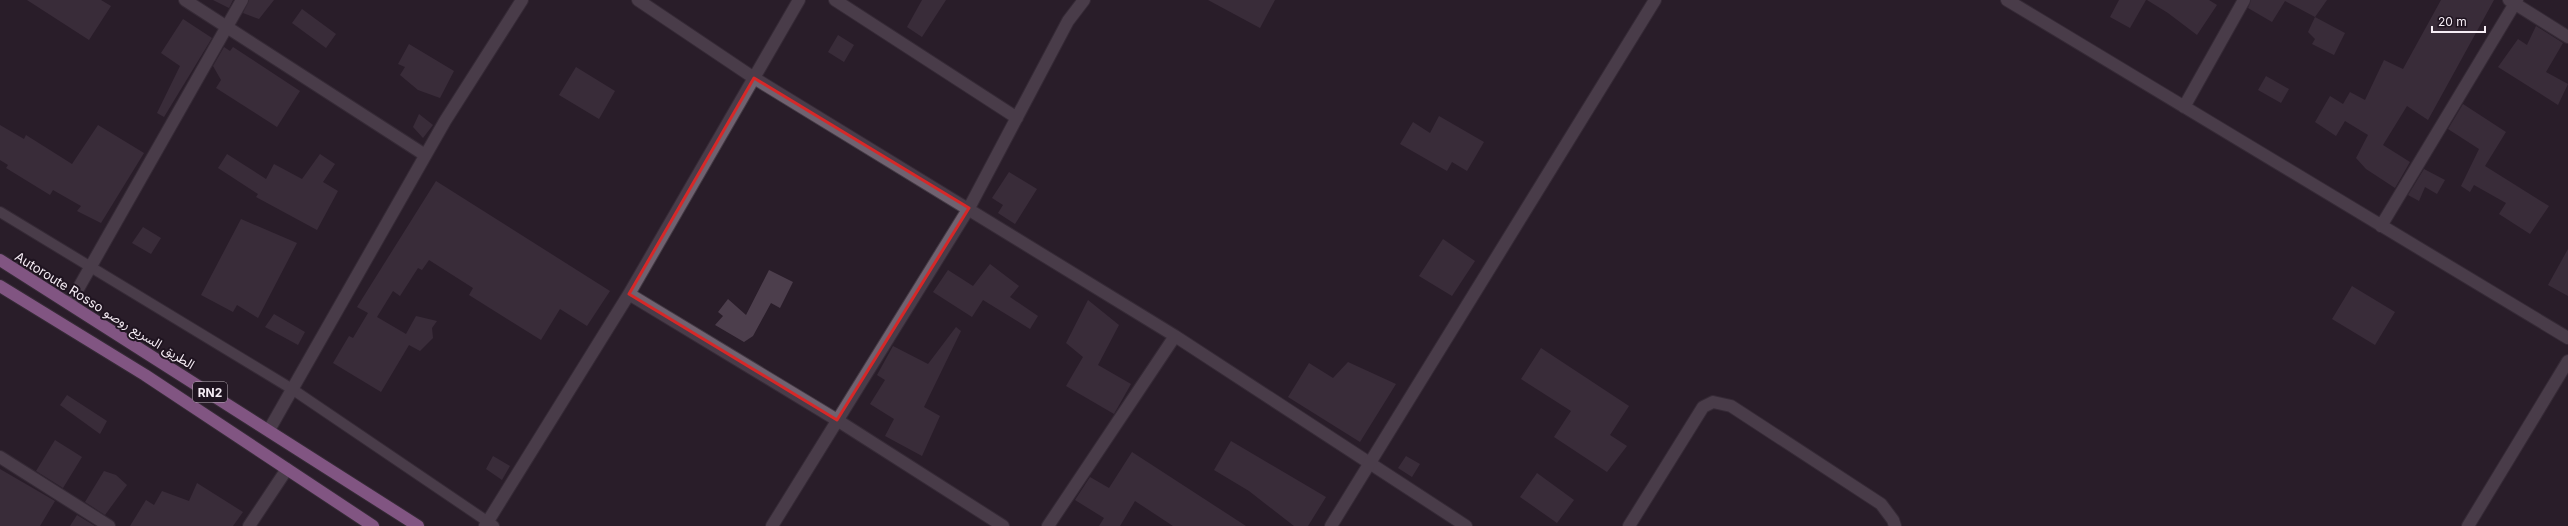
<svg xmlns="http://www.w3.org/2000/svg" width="2568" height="526" font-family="Inter,'Noto Sans Arabic',sans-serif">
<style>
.building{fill:#4c3e4c}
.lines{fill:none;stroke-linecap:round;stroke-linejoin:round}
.lane-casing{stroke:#433a44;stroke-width:12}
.street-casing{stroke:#433a44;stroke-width:14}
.secondary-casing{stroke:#433a44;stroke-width:14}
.highway-casing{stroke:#433a44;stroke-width:14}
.lane{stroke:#706270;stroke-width:10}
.street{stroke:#706270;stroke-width:12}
.secondary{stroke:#706270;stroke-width:12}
.highway{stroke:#eb99ee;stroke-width:12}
.marked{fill:none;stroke:#d62828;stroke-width:3;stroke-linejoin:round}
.labels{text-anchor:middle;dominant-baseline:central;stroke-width:4;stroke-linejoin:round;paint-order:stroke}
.shield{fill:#1f1420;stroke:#b6acb5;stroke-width:1}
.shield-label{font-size:12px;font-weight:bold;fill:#f6edf5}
.street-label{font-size:13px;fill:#f6edf5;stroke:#1f1420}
</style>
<rect width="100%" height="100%" fill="#291d29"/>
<path class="building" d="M27,0H101L111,6L89,40Z
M213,0H233L229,8Z
M249,0H274L259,19L243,13Z
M922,0H946L922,37L907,27Z
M1208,0H1275L1260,28Z
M2119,0H2146L2130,28L2110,17Z
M2147,0H2209L2217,5L2197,35L2168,13Z
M2251,0H2327L2315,17L2285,1L2272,22L2248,8Z
M2441,0H2494L2428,120L2407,106L2383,145L2410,162L2395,188L2366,169L2356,158L2368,135L2345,121L2336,136L2315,122L2330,96L2343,104L2350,92L2365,100L2384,60L2403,69Z
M302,9L336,34L326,48L292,23Z
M2315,17L2345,33L2334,55L2312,44L2315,39L2308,32Z
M183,19L212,38L164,117L157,113L180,66L161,53Z
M2536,26L2563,43L2546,72L2568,84L2558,105L2498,67L2518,39L2527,45Z
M838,35L854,45L844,62L828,52Z
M409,44L454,71L440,98L418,90L400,75L405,67L398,64Z
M224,47L230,51L233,47L300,91L277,127L216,88L221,80L213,66Z
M576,67L615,91L599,119L559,95Z
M2266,76L2289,89L2281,103L2258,90Z
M2463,104L2506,132L2485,166L2549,206L2530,234L2499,214L2506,203L2474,185L2470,192L2461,186L2479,149L2448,129Z
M419,114L433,125L423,138L413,127Z
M1439,116L1484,142L1467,171L1452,162L1447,171L1400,144L1413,122L1430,133Z
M0,125L24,139L26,135L72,164L98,125L144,153L101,223L77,211L81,206L53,190L50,195L6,168L8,165L0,160Z
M227,154L266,179L274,164L302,179L320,154L335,164L323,182L338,191L317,230L256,197L258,194L218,168Z
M2424,169L2445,180L2437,194L2425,187L2419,201L2408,195Z
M1009,172L1037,189L1015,224L998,213L1003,205L992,198Z
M436,181L610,291L587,326L560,309L541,340L469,295L473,288L429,260L422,270L418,268L400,296L393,291L377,317L406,334L416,316L437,321L432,328L433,338L420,351L409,345L381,392L333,363L349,336L353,338L368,313L357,307Z
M241,219L297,243L258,318L237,305L233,312L201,295Z
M143,227L161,238L151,254L132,243Z
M1443,239L1475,261L1452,296L1419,276Z
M2568,249V296L2548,285Z
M990,264L1019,286L1010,297L1038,316L1030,329L983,300L972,317L933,292L948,270L973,286Z
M769,270L793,282L780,308L771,303L753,336L744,342L715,325L723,316L718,312L728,299L746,315Z
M2352,286L2395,312L2375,345L2332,319Z
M1088,300L1119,325L1098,365L1131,384L1114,414L1066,386L1083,357L1066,343Z
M274,314L305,332L298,345L265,327Z
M956,327L961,331L924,407L940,416L922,456L885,436L894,419L870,404L885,380L877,375L893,346L928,364Z
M1541,348L1629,406L1610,435L1627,446L1607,472L1554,437L1571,411L1521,379Z
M1348,362L1396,384L1360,442L1288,397L1309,363L1333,378Z
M67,395L107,421L100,434L60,405Z
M55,440L82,457L63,488L36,471Z
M1231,441L1326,497L1308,526H1294L1249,491L1214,470Z
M1132,452L1246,526H1173L1135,501L1120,526H1099L1104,518L1075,500L1090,477L1109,488Z
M493,456L510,466L502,480L486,469Z
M1406,456L1420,464L1412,477L1398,468Z
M0,469L55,501L40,526H0Z
M104,471L116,475L127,485L105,515L85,502Z
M1537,473L1574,500L1557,523L1520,497Z
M197,483L243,512L233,526H130L146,500L154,505L162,491L189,501Z
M77,515L95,526H70Z"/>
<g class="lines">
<g class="lane-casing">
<path id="lane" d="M0,212L292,389L494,526"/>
</g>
<g class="street-casing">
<path id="street" d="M185,0L425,155
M638,0L754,78L1175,336L1466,526
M835,0L1017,118
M2007,0L2568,338
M2509,0L2568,37
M2184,107L2244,0
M2381,226L2517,0
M629,294L837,420L1003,526
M70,303L242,0
M269,430L445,121L522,0
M0,457L109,526
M249,526L287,469
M485,526L629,294L799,0
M772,526L969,208L1068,21L1084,0
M1048,526L1175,336
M1629,526L1703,407L1713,402L1731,406L1881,504L1893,520L1895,526
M2468,526L2568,361"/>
</g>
<g class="secondary-casing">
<path id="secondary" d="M1331,526L1655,0"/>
</g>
<g class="highway-casing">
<path id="highway" d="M0,260L418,526
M0,286L145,375L373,526"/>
</g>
<use href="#lane" class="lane"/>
<use href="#street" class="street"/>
<use href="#secondary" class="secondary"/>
<use href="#highway" class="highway"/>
</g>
<path d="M0 0H2568V526H0ZM754,78L969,208L837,420L629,294Z" fill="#291d29" fill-opacity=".55" fill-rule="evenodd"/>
<path class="marked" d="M754,78L969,208L837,420L629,294Z"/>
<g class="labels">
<rect class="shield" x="193" y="382" width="34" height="20" rx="3"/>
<g class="shield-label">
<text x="210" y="392">RN2</text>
</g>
<g class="street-label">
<text transform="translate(105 310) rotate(32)">Autoroute Rosso الطريق السريع روصو</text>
</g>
</g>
<path d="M2432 26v6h53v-6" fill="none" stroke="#f6edf5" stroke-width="2"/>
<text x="2438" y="26" font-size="12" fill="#f6edf5" stroke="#1f1420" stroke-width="3" paint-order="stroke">20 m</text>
</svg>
